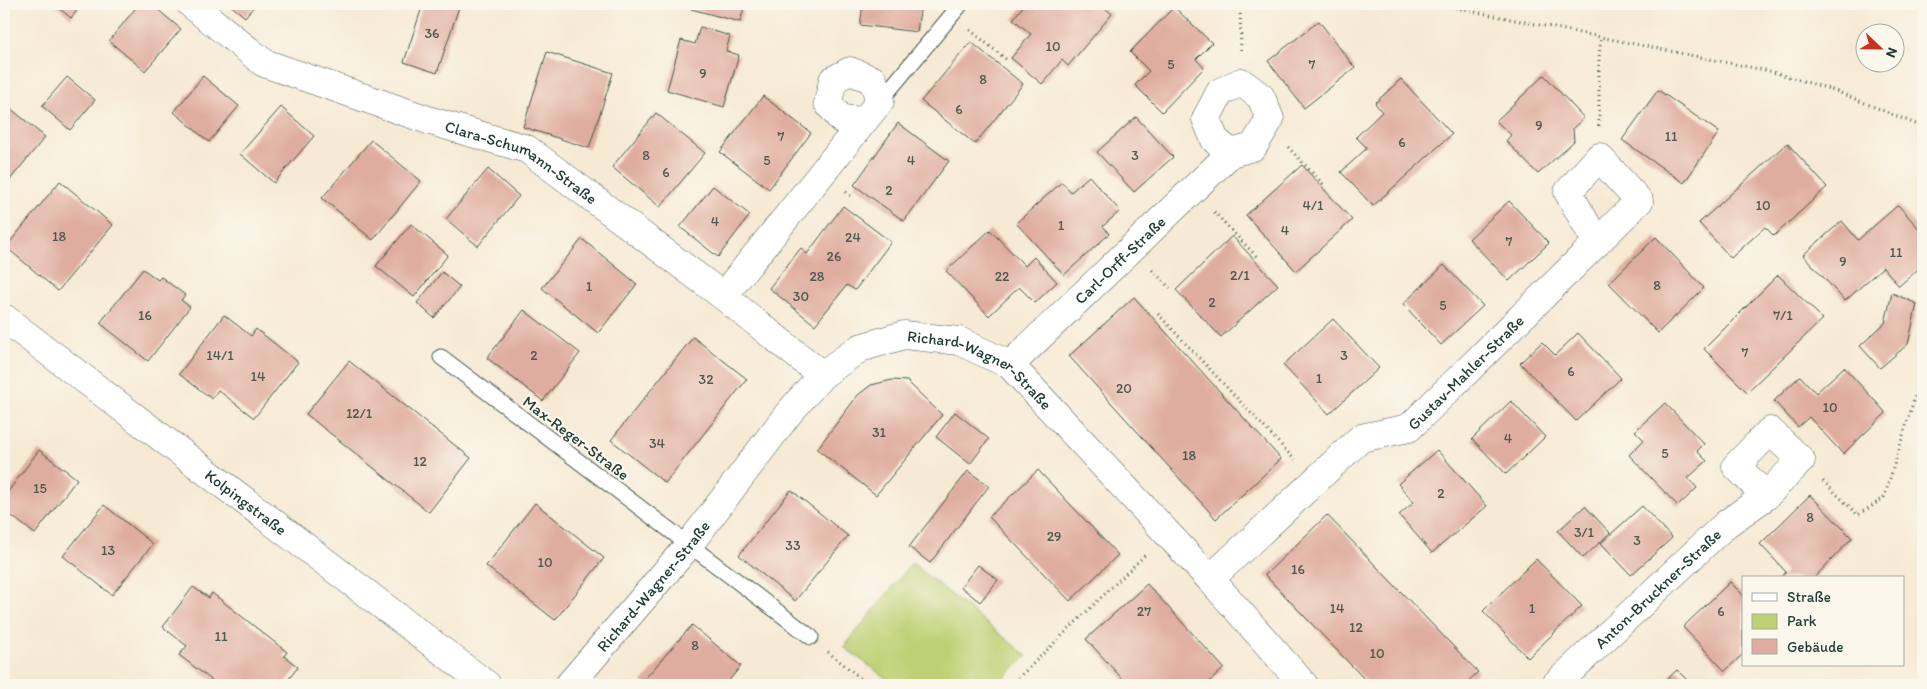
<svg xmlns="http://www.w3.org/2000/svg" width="1927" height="689" font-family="Itim,sans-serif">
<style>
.green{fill:#bed073;stroke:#6e8654}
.building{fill:#dfad9f}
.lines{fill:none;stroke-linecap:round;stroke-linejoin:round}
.lane-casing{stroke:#3f574c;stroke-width:17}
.street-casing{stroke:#3f574c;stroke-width:29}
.path{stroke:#3f574c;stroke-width:3;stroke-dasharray:1 4;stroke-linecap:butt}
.lane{stroke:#fff;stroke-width:15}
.street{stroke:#fff;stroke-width:28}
.labels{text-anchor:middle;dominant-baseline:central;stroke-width:4.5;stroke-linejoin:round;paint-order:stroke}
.number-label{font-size:14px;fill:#4f594f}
.street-label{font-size:16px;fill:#1f3d34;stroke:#fbf7ec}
</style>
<rect width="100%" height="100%" fill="#fbf7ec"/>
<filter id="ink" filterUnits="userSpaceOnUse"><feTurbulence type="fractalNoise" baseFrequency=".02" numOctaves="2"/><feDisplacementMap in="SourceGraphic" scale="10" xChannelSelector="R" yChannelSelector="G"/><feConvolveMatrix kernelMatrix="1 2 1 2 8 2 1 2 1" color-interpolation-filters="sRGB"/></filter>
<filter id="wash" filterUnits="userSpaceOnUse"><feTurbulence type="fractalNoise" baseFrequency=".0096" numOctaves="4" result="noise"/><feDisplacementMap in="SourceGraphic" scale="20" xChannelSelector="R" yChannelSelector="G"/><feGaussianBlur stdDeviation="1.12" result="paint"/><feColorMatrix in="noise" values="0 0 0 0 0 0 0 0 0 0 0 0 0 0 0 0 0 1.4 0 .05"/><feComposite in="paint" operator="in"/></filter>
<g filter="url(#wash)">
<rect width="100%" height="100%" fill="#f6ead4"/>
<path class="green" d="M912,563L1027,656L996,685H895L844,647Z"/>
<g id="blocks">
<path class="building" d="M54,4H82L71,18Z
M139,4H151L181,29L145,71L109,41Z
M229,4H256L245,17Z
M423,4H460L437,73L404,62Z
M693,4H745L740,22L691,9Z
M863,4H921L917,32L860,25Z
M1025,4H1100L1112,14L1068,66L1062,60L1042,84L1011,58L1031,34L1013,19Z
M1174,7L1212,43L1196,59L1204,68L1162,112L1135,85L1149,71L1130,52Z
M1319,21L1355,68L1304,108L1268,61Z
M700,27L730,36L726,51L739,55L724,107L667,90L681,40L695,44Z
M971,42L1023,84L975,144L921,101Z
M547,52L613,73L589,148L523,127Z
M1544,75L1584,118L1573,128L1574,141L1538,174L1506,141L1511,135L1496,121Z
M203,76L239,106L209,142L174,112Z
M67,77L95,100L70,130L42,106Z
M1401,79L1452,134L1373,206L1341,172L1367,148L1356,137L1382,112L1375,103Z
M1658,90L1719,132L1684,183L1622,140Z
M763,96L811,133L769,189L720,152Z
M4,103L45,137L4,187Z
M281,107L314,136L274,183L240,154Z
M656,113L705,153L660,207L612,167Z
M1136,117L1173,157L1134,192L1097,152Z
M898,123L949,161L904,221L854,185Z
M371,140L421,181L373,240L322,198Z
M1787,143L1827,187L1774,236L1765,227L1731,258L1699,223Z
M1302,165L1352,220L1296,271L1246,215Z
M488,169L519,196L478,246L446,219Z
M1089,176L1120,211L1103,226L1109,234L1064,275L1016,223L1062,182L1071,192Z
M60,181L113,225L58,291L6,247Z
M713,186L750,215L718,257L680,227Z
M1509,201L1549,243L1509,281L1469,239Z
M1898,205L1923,233V265L1899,286L1883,267L1845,301L1803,255L1842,221L1858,240Z
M843,206L891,242L855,290L847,285L815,325L769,288L801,248L807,254Z
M411,224L448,255L414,297L376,266Z
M990,230L1025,266L1034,257L1057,282L1035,303L1019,287L989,316L946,271Z
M1232,236L1278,285L1221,337L1176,290Z
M1656,237L1704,288L1658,333L1609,283Z
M582,239L637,284L598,333L542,288Z
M1444,265L1483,306L1441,345L1403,304Z
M143,269L158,280L161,277L185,295L181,300L190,307L148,361L100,323Z
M442,272L460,287L434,318L417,303Z
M1778,275L1823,319L1747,392L1704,349Z
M1892,293L1917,304L1908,344L1880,368L1860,346L1885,323Z
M1134,297L1281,459L1216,519L1069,356Z
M524,310L580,353L543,401L487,358Z
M224,315L251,336L256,329L298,362L254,418L218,390L212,399L179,374Z
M1333,319L1379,368L1329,414L1283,365Z
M1578,333L1621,378L1576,421L1520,363L1542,342L1555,355Z
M693,337L747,379L665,483L611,440Z
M349,361L471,458L429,512L306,414Z
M1844,367L1886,413L1843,454L1809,417L1798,427L1774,401L1800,376L1816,393Z
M892,380L907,381L942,415L876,495L817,449L858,395L871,385Z
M1511,401L1545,437L1506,474L1472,439Z
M1665,403L1704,444L1697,451L1707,461L1688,478L1697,488L1678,506L1629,455L1644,440L1635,431Z
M955,412L989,439L970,464L936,437Z
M39,450L77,479L35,534L4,510V497Z
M1437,450L1487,506L1432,553L1399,515L1414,502L1398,484Z
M1038,470L1118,555L1070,601L989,517Z
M968,471L989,486L930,563L909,547Z
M791,490L848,536L795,601L739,555Z
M1810,495L1852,538L1814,578H1781L1786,572L1760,544Z
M535,503L604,558L555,620L486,566Z
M104,505L153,544L112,595L63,556Z
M1585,506L1610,533L1583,558L1558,531Z
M1642,506L1672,538L1631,575L1601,543Z
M1327,515L1478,672L1464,685H1370L1265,575Z
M1536,559L1582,606L1528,658L1483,611Z
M978,565L998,580L980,602L961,587Z
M1730,582L1743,595V654L1725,671L1683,627Z
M1147,584L1224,668L1206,685H1128L1086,639Z
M193,587L209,598L212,593L287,652L284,656L298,667L284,685H234L229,682L226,685H218L179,655L187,646L163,627Z
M692,625L741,666L725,685H646L642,682Z
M1677,670L1692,685H1661Z"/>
</g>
</g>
<g filter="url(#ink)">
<use href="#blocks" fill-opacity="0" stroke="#3f574c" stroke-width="1"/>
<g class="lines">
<g class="lane-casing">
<path id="lane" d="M880,101L961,4
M441,357L811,637"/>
</g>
<g class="street-casing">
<g id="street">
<path id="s1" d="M191,4L264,63L431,121L527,149L723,296L822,375"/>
<path d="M723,296L880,101L873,80L850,71L833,80L828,103L841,119L863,121"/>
<path id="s2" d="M4,318L487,685"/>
<path id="s3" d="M1010,365L1231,153L1253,147L1270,119L1261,97L1241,82L1220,92L1206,119L1215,140L1231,153"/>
<path id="s4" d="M1210,579L1361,438L1409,428L1639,201L1599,157L1568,192L1597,243"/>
<path id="s5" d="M569,685L688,546L788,414L822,375L860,348L904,335L959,341L1010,365L1210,579L1304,685"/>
<path id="s6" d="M1555,685L1726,524L1766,496L1801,460L1770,431L1736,466L1766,496"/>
</g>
</g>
<path class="path" d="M1240,4L1241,52
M1436,4L1769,71L1833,90L1923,127
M970,30L1007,60
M1599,126V58L1601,37
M1288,147L1325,186
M846,192L851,196
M1214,212L1257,257
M1152,270L1170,288
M1158,314L1295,460
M1823,481L1858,515L1884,498L1923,370
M828,652L869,685
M1011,685L1145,555"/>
<use href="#lane" class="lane"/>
<use href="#street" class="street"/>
</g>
</g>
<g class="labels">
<g class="number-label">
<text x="432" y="33">36</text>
<text x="1053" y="46">10</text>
<text x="1171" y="64">5</text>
<text x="1312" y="64">7</text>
<text x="703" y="73">9</text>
<text x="983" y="79">8</text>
<text x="959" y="109">6</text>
<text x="1539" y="125">9</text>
<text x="781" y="136">7</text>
<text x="1671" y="136">11</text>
<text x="1402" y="142">6</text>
<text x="646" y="155">8</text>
<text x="1135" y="155">3</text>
<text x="767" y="160">5</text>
<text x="911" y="160">4</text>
<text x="666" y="172">6</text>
<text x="889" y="190">2</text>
<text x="1313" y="205">4/1</text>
<text x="1763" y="205">10</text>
<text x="715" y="221">4</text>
<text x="1061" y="225">1</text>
<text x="1285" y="230">4</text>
<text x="59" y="236">18</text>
<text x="853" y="237">24</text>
<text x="1509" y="241">7</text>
<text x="1896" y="252">11</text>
<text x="834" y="256">26</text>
<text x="1843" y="261">9</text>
<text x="1240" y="275">2/1</text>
<text x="817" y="276">28</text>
<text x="1002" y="276">22</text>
<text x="1657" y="285">8</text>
<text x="589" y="286">1</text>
<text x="801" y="296">30</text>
<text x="1212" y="302">2</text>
<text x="1443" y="305">5</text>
<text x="145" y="315">16</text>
<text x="1783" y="315">7/1</text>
<text x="1745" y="352">7</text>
<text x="220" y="355">14/1</text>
<text x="534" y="355">2</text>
<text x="1344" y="355">3</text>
<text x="1571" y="371">6</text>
<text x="258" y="376">14</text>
<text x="1319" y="378">1</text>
<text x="706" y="379">32</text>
<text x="1124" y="388">20</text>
<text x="1830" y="407">10</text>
<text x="359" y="413">12/1</text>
<text x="879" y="432">31</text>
<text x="1508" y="438">4</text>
<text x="657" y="443">34</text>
<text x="1665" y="453">5</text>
<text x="1189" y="455">18</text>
<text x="420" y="461">12</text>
<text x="40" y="488">15</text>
<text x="1441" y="493">2</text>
<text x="1810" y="517">8</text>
<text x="1584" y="532">3/1</text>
<text x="1054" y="536">29</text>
<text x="1637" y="540">3</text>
<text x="793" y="545">33</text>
<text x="108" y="550">13</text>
<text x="545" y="562">10</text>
<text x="1298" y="569">16</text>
<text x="1337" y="608">14</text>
<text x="1532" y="608">1</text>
<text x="1144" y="611">27</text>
<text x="1721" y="611">6</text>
<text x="1356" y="627">12</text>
<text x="221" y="636">11</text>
<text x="695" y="645">8</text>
<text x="1377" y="653">10</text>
</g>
<g class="street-label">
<text stroke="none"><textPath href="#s1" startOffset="371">Clara-Schumann-Straße</textPath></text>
<text stroke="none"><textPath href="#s3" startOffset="152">Carl-Orff-Straße</textPath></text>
<text stroke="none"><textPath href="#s4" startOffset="335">Gustav-Mahler-Straße</textPath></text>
<text stroke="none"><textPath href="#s5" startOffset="579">Richard-Wagner-Straße</textPath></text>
<text transform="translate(576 438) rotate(37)">Max-Reger-Straße</text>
<text stroke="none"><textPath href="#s2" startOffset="304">Kolpingstraße</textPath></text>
<text stroke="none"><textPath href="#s5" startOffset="130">Richard-Wagner-Straße</textPath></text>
<text stroke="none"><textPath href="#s6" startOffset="141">Anton-Bruckner-Straße</textPath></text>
</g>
</g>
<rect width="1927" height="689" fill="none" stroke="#fbf7ec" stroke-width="20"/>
<rect x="1742" y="576" width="162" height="90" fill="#fbf7ec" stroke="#a3ada2"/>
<rect x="1752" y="593" width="25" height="8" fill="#ffffff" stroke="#a3ada2"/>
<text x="1787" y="602" font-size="15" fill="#1f3d34">Straße</text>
<rect x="1752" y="614" width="25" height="15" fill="#bed073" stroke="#a3ada2"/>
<text x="1787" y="626" font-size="15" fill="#1f3d34">Park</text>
<rect x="1752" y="639" width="25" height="15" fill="#dfad9f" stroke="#a3ada2"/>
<text x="1787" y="652" font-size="15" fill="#1f3d34">Gebäude</text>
<g transform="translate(1880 48) rotate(112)"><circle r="24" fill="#fbf7ec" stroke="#a3ada2"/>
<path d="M0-4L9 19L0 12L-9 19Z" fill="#c8321e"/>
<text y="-8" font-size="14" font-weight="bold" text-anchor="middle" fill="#1f3d34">N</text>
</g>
</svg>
